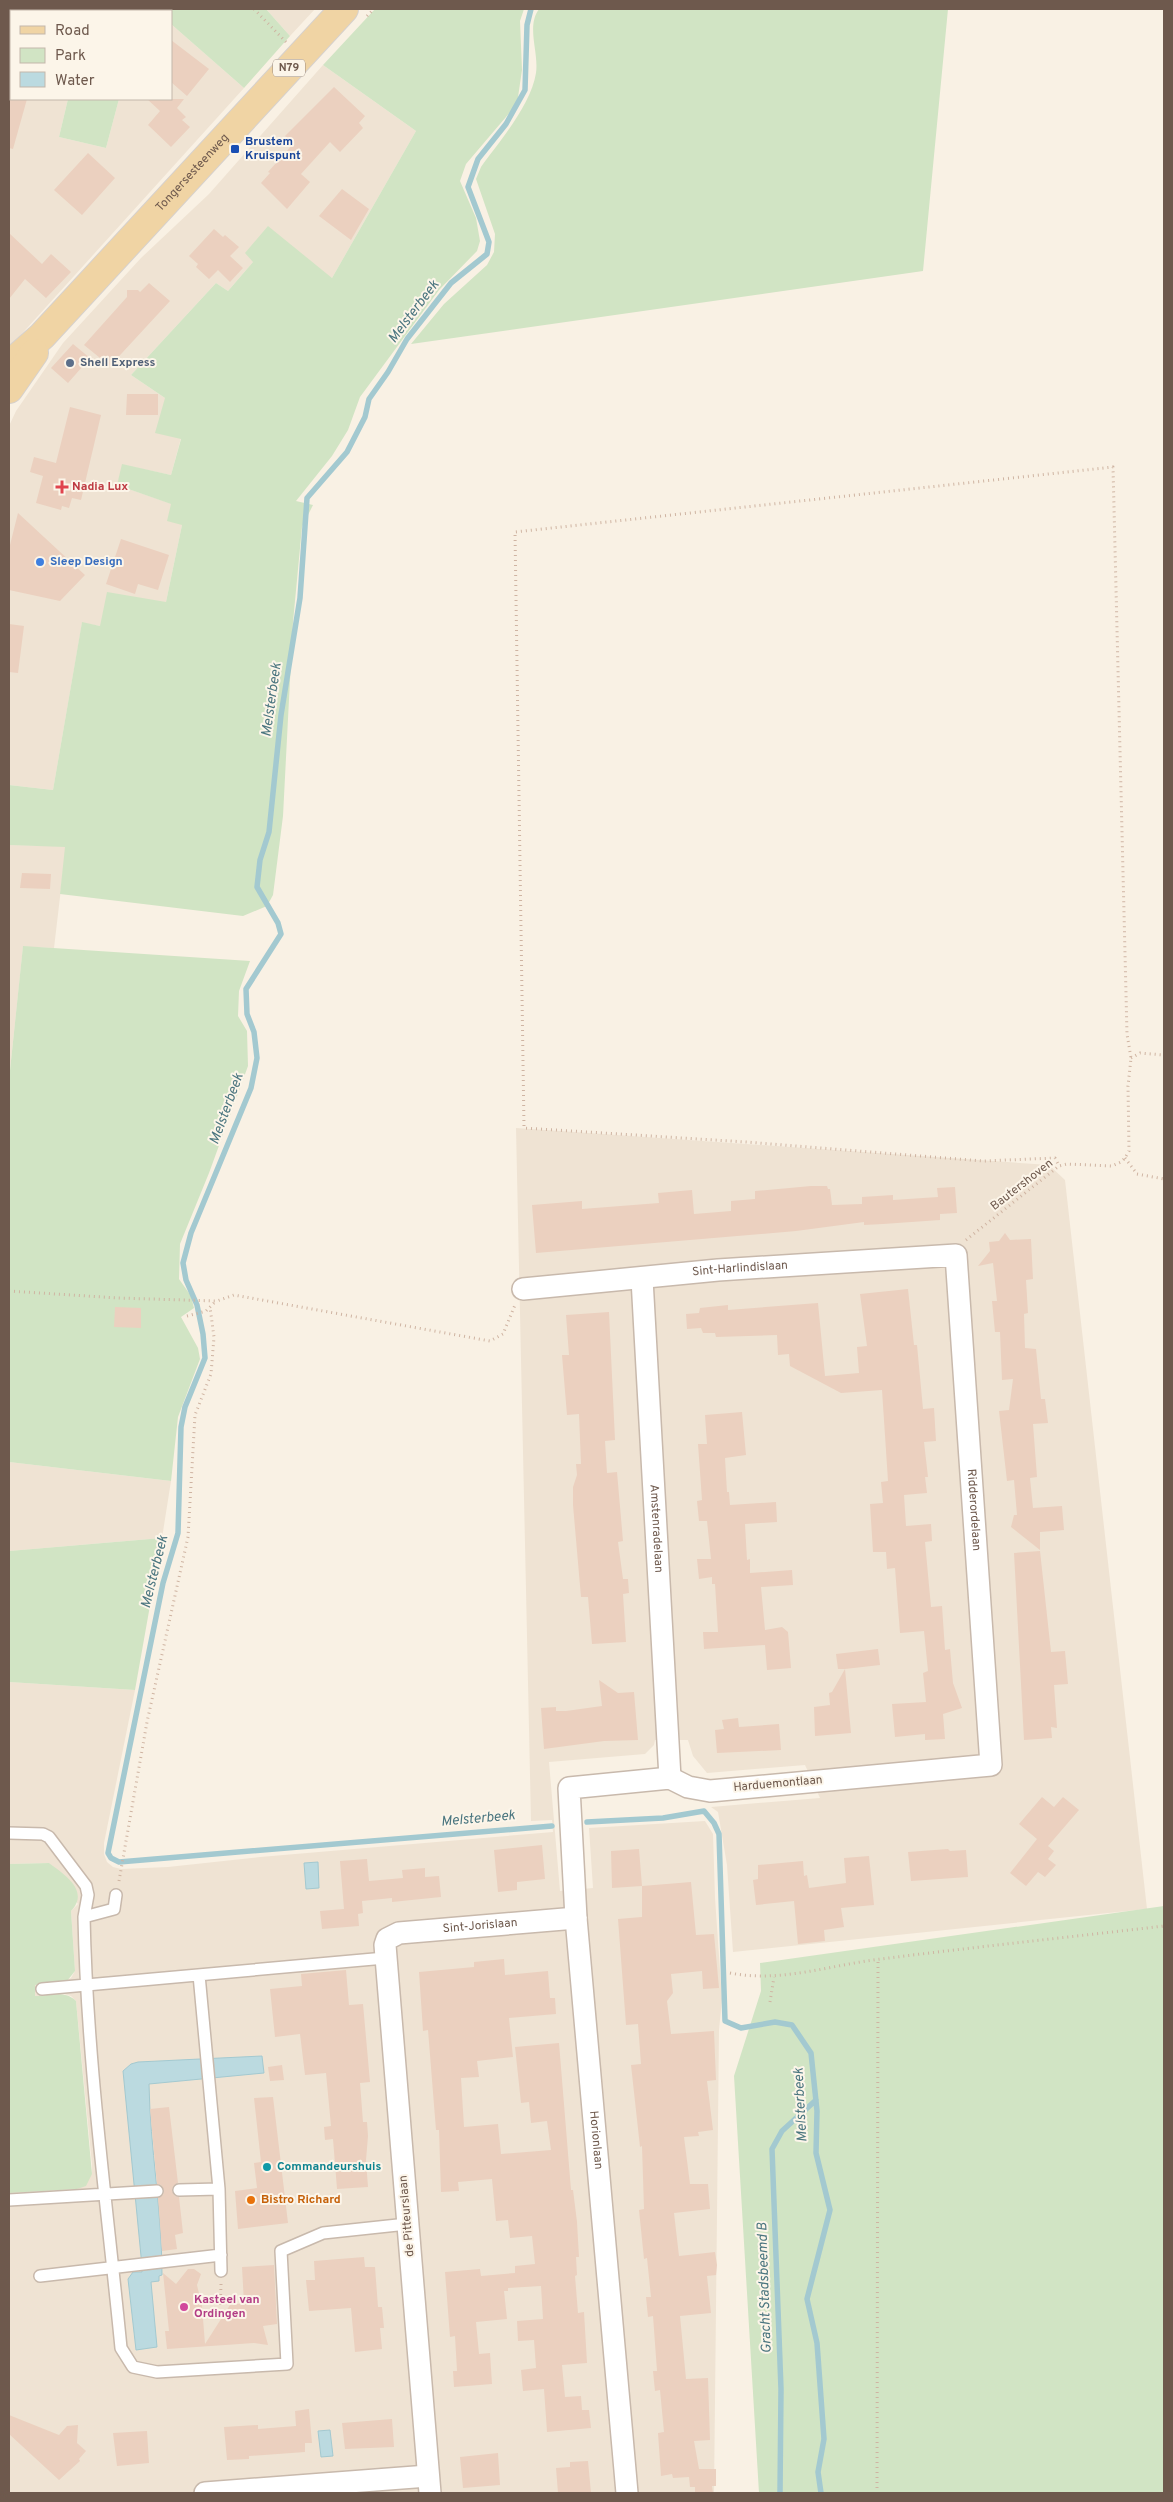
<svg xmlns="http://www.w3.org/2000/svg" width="1173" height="2502" font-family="Overpass,sans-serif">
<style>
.residential{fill:#efe3d3}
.green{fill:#d1e4c4}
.water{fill:#bbdae0;stroke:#a3c9d0}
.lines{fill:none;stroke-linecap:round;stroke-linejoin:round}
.stream{stroke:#a3c9d0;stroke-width:5.5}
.building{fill:#ebd0bf}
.service-casing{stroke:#c8b9ac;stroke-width:14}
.minor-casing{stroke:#c8b9ac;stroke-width:24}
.primary-casing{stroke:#d6d1cd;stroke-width:30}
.path{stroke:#cfb4a2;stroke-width:3;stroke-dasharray:1 4;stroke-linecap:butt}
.service{stroke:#fff;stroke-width:11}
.minor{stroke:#fff;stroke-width:21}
.primary{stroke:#f0d4a4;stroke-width:28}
.transit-dot{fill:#1a4fb4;stroke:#fcf5e9;stroke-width:2}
.service-dot{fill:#5c6f8a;stroke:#fcf5e9;stroke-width:2}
.health-dot{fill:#e0444e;stroke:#fcf5e9;stroke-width:2}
.shop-dot{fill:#3f7fe0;stroke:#fcf5e9;stroke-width:2}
.culture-dot{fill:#0f9aa8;stroke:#fcf5e9;stroke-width:2}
.food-dot{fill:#e8710a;stroke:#fcf5e9;stroke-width:2}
.hotel-dot{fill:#d1479c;stroke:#fcf5e9;stroke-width:2}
.labels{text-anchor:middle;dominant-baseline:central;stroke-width:4;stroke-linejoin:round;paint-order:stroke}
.shield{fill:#fcf5e9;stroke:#99887c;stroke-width:1}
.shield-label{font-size:11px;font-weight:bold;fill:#6e594d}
.transit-label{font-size:12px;font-weight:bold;fill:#164399;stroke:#fcf5e9;text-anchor:start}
.street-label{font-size:12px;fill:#6e594d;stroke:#fcf5e9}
.service-label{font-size:12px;font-weight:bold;fill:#4e5e75;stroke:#fcf5e9;text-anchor:start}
.health-label{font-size:12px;font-weight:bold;fill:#be3a42;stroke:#fcf5e9;text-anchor:start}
.shop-label{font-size:12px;font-weight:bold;fill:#366cbe;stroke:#fcf5e9;text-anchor:start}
.culture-label{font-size:12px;font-weight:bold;fill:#0d838f;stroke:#fcf5e9;text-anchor:start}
.food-label{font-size:12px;font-weight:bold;fill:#c56008;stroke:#fcf5e9;text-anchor:start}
.hotel-label{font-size:12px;font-weight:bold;fill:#b23c85;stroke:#fcf5e9;text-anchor:start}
.water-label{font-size:14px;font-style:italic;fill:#4a757f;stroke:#fcf5e9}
</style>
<rect width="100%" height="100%" fill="#f9f1e4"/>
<path class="residential" d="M266,9H315L290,36Z
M171,24L244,88L9,348V28L11,29V99H68L59,137L106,148L119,99H171Z
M323,65L416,131L332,278L253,262L228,291L216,283L131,375L165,398L181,438L171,475L123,465L117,485L172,504L182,525L166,602L100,626L82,623L53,790L9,785V426L16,411L63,343L141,258L209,194Z
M9,845L66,846L54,948L23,947L9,1080Z
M516,1128L1049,1165L1065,1180L1147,1909L733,1952L727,1865L718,1812L711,1807L820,1798L805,1765L707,1773L693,1756L688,1740H655L654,1745L645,1754L549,1762L560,1891L593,1888L589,1828L705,1821L713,1834L715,1898L722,1999L719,2030L714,2493H9V2193L77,2189L92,2174V2165L76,2001L71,1996L64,1994L35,1996L34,1985L59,1983L71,1978L75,1971L71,1911L78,1904L49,1863L9,1864V1682L135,1690L104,1843V1854L107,1862L113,1867L121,1869L168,1867L260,1857L553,1832L552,1820L531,1821Z
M9,1462L171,1481L162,1538L9,1551Z"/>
<path class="green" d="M154,9H266L290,36L244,88L171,24V11H157Z
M375,9H524L520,21L522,70L517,104L466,164L460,181L476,218L480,241L477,251L439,290L360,397L348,430L332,456L296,501L313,505L302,527L293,622L283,816L273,895L267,906L243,916L60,894L65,847L9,845V785L53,790L82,622L100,626L107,592L166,602L182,525L167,521L171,504L117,485L122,464L171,475L181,439L155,433L165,398L131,375L216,283L228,291L253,262L245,253L268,226L332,278L416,131L323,65Z
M539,9H948L923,271L411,344L444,304L487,265L494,252L495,234L476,179L481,167C499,142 531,105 536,73C539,52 526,27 539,9Z
M68,99H119L106,148L59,137Z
M23,946L250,961L239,991L238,1016L247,1031L248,1066L209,1173L180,1244L179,1279L191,1296L194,1308L181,1317L198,1348L200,1359L178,1417L171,1481L9,1462V1080Z
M162,1538L135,1690L9,1682V1551Z
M49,1863C65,1875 90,1891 71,1911L75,1971L67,1981L35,1985V1996C50,1996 65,1990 76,2001L92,2174L86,2186L77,2189L9,2193V1864Z
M1164,1906V2493H759L734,2076L761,1991L760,1963Z"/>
<path class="water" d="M318,1862L319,1888L306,1889L304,1863Z
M262,2056L264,2073L149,2084C150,2148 162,2210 162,2275L159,2276V2281L151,2282L157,2347L136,2350L128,2279L133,2272H142L141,2256L123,2071L131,2064L138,2062Z
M330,2430L333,2456L321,2457L318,2431Z"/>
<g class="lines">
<path class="stream" d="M531,9L527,25L525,90L506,124L478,159L468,187L489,242L487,254L451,283L407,339L388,372L369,399L365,417L347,452L307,498L300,598L281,715L269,832L260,860L257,887L278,923L281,934L246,989L247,1014L254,1032L257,1058L251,1088L191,1233L183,1263L186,1280L197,1305L203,1334L205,1358L185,1407L181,1427L178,1533L163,1583L108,1853L111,1858L119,1862L552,1826
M587,1822L663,1818L704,1811L714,1823L719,1834L725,2021L741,2028L775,2022L792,2025L811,2053L817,2111L816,2153L830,2210L807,2299L817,2343L824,2439L818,2472L821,2493
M780,2493L781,2389L772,2149L782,2131L816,2100"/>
</g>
<path class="building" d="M171,40L209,69L187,96L171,82Z
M334,87L365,116L359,123L363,128L340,152L330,142L301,174L310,182L287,209L261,183L270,173L268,172L293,144L285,136Z
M9,99H27L13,149L9,148Z
M147,99H184L177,108L186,117L182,120L190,127L171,147L148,125L160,111Z
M88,153L115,178L82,215L54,190Z
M342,189L369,209L351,240L319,216Z
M214,229L223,237L225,235L239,247L230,256L243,268L230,282L218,270L209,279L196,267L198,264L189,256Z
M9,233L42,264L51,254L71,272L46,298L25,279L9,299Z
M149,283L170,301L110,366L84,345L127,297V290H138L140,292Z
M73,344L90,358L68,383L51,368Z
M127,394H158V415H126Z
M70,407L101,415L81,500L72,498L69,508L62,506L61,510L36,503L43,476L30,472L34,457L56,463Z
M18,513L85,575L60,601L9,590V549Z
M121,539L169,555L158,590L138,584L135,594L106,584Z
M9,624L24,626L18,673L9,672Z
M22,873L51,874L50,889L20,888Z
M811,1186H827L828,1189H830L832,1205L862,1204V1197L893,1195V1200L938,1197L937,1188L955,1187L957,1213L940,1214V1220L883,1224L864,1225V1222L796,1231L536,1253L532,1205L582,1201V1209L659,1203L658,1193L692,1190L694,1214L731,1211V1201L755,1199V1191Z
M1005,1233L1010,1240L1031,1239L1033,1279L1026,1280L1028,1313L1024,1314L1025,1348L1036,1349L1041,1399H1045L1048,1423L1033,1424L1037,1477L1030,1478L1033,1508L1062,1506L1064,1530L1040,1532V1550L1011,1527L1014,1515H1017L1014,1480L1007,1481L999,1411L1009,1410L1013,1379L1002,1380L1000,1332H995L992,1301H997L993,1263L978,1266L990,1251L989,1242L999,1241Z
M908,1289L914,1345H917L923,1409L934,1408L936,1441L924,1442L928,1477H925L927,1493L904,1495L906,1526L931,1524L932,1541L925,1542L931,1607L942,1606L945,1650L950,1649L953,1683L962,1708L943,1714L945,1739L925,1740V1734L895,1737L892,1704L926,1702L923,1673L928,1671L924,1631L900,1633L895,1568L887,1569L886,1552H873L870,1504L883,1503L881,1482L888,1481L882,1390L841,1393L790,1366L789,1354L778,1355L777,1335L716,1337L715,1333H703L701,1328L687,1329L686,1314L699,1313L700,1308L728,1305V1310L818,1303L825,1376L859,1373L857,1347L867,1346L860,1294Z
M115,1307L141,1308V1328L114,1327Z
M609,1312L615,1440L605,1441L607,1473L617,1472L623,1541L618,1542L623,1579H628L629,1593L623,1594L626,1642L592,1644L588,1597H581L573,1505V1487L577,1475L576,1464H581L579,1414L567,1415L562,1355H569L566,1315Z
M742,1412L746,1455L725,1458L727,1492H729L730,1505L776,1502L777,1522L745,1524L747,1560L750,1559V1573L792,1570L793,1585L761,1587L765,1630L782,1627L788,1632L791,1668L767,1670L765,1645L704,1649L703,1632H718L715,1584H712V1577L699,1579L697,1559H711L707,1521H699L697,1501L702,1500L698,1444H707L705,1415Z
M1040,1551L1051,1652L1065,1651L1068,1684L1054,1685L1057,1728L1051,1727L1052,1738L1024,1740L1014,1553Z
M878,1649L880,1665L845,1669L851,1733L815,1736L814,1707L830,1705L829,1693L832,1692L845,1669H838L836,1654Z
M599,1680L618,1693L634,1692L638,1740L604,1741L544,1749L541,1708L556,1707V1711H566L602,1706Z
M738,1718L739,1727L779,1724L781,1750L717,1753L715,1730L724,1729L722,1720Z
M1042,1797L1054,1807L1063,1797L1079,1810L1048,1846L1054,1851L1048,1859L1056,1865L1045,1877L1038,1872L1026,1886L1010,1873L1037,1839L1019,1824Z
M542,1845L545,1879L517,1882V1890L498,1892L494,1850Z
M639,1849L642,1886L612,1888L611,1851Z
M948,1849L950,1851L966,1850L968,1877L911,1881L908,1852Z
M869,1856L874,1905L841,1908L844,1927L824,1930L825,1941L798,1944L794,1901L756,1905L753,1880L758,1879V1865L803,1861L804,1876L807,1875L809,1888L846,1883L844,1858Z
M367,1859L369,1881L403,1878L402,1870L425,1868V1877L439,1876L441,1897L392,1902V1898L362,1901L363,1913L358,1914L359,1926L322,1929L320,1911L344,1909L340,1861Z
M691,1882L696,1935L714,1934L719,1988L703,1989L702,1971L671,1974L673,1993L667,2001L671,2034L714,2031L716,2080L707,2081L713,2130L698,2132L699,2136L684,2137L690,2184H708L710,2209L674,2213L679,2256L715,2252L717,2265L716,2275L707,2276L711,2313L680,2316L686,2379L708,2378L710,2440L694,2441L699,2469H716V2486H712L713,2493H695V2487H690L689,2477L673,2478L672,2474L661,2476L658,2433L664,2432L660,2390L655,2391L653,2371H657L653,2316L648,2317L646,2297H651L647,2258L644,2259L639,2210L644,2209L642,2146L640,2147L631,2065L641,2064L638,2024L626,2025L618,1919L642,1917V1886Z
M504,1959L505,1975L548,1971L550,1998H555L556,2014L509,2018L513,2057L477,2061L479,2077L461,2078L464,2127L498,2124L501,2154L551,2150L547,2121L531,2123L529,2102L521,2103L515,2047L559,2043L571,2190H573L577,2222L579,2257H576L577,2275L575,2276L578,2313L584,2312L587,2363L562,2365L565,2397L581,2396L582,2410H589L591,2428L547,2432L544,2389L523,2391L521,2370L536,2368L534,2340L518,2341L517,2321L543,2319L541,2286L508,2288V2291H504L507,2319L476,2322L479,2354L490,2353L492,2384L454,2387L453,2371H457L455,2336L450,2337L445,2272L480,2269L481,2276L515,2273V2266L535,2264L532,2236L510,2238L508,2220L496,2221L492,2179L458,2182L459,2191L441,2192L439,2130H436L428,2030L423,2031L419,1972L474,1967V1962Z
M346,1970L349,2005L363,2004L370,2082L360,2083L363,2122H367L368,2136L366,2160L368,2187L337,2189L333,2139L325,2140L324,2127L331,2126L326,2073L305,2075L300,2034L275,2037L270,1989L302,1986L301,1974Z
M282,2065L284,2080L270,2081L268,2067Z
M273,2097L288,2223L238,2229L235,2191L257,2188L254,2163L261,2162L254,2098Z
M169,2107L178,2183L173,2186L172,2191L175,2196L179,2197L183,2233L175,2235L177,2249L162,2251L158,2198L163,2195L164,2190L161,2185L157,2184L150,2109Z
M364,2257L365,2267H375L378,2307H382L384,2328H380L382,2349L355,2352L351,2308L309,2311L306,2280H315L314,2261Z
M274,2265L277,2324L263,2326L268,2345L254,2343L167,2349L165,2331H169L163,2273L176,2284L188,2269H194L201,2274L197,2285L202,2306L205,2344L230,2305L244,2303L242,2267Z
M309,2409L312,2443H305V2452L249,2456V2459L227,2460L224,2427L258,2425V2429L296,2426L295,2411Z
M9,2415L59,2435L67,2426L78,2425L77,2443L86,2451L79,2459L80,2461L59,2480L9,2434Z
M392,2419L394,2447L345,2449L342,2423Z
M147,2431L149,2463L117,2466L113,2433Z
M498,2453L500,2485L463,2488L460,2457Z
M588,2461L591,2493H558L556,2468L570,2467V2462Z"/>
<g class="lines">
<g class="service-casing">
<path id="service" d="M9,1833L43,1834L49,1837L86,1886L88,1895L84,1917
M116,1895L114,1909L84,1917C87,2062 107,2204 121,2348L133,2367L157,2372L287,2364L281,2251L323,2233L407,2224
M199,1975L219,2189L221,2271
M42,1989L385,1958
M179,2190L219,2189
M9,2200L157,2191
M40,2276L221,2255"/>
</g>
<g class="minor-casing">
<g id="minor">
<path id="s1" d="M642,1279L670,1778"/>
<path id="s2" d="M523,1289L718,1270L956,1255L991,1765L710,1791L688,1787L670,1778L569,1788L576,1918L627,2493"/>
<path d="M205,2493L428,2476"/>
<path id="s3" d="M430,2493L385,1945L387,1939L399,1933L576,1918"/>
</g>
</g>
<g class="primary-casing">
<g id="primary">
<path id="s4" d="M9,365L42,336L344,9"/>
<path d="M9,389L34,353"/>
</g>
</g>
<path class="path" d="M254,9L286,42
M367,16L374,9
M1131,1058L1140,1053L1164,1055
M1125,1158L1137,1174L1164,1179
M966,1240L1059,1166L1067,1164L1112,1166L1121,1162L1125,1158L1129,1151L1128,1086L1131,1058L1127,1034L1113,467L515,532L524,1128L746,1142L983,1161L1055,1158L1059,1166
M9,1291L118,1298L217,1301L234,1295L490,1341L503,1334L515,1305
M187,1316L206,1311L216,1301
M119,1881L147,1722L188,1537L195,1415L211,1374L214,1337L210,1307
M730,1973C781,1983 830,1965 881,1959C975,1947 1070,1937 1164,1926
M770,2002L774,1977
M220,2315L221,2284
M877,2493L878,1959"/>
<use href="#service" class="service"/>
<use href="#minor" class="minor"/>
<use href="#primary" class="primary"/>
</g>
<rect class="transit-dot" x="230" y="144" width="10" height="10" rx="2.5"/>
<circle class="service-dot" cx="70" cy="363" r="5"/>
<path class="health-dot" d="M59.5 479.5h5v5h5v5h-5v5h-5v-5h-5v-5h5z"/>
<circle class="shop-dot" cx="40" cy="562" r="5"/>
<circle class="culture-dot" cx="267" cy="2167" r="5"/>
<circle class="food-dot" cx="251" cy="2200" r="5"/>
<circle class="hotel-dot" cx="184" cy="2307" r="5"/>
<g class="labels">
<rect class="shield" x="273" y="59.5" width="32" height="17" rx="4"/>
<g class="shield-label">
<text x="289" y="68">N79</text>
</g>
<g class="transit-label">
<text x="245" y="142">Brustem<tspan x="245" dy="14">Kruispunt</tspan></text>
</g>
<g class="street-label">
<text stroke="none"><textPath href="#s4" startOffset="266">Tongersesteenweg</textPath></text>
<text transform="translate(1022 1185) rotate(-38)">Bautershoven</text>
<text stroke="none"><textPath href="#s2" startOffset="218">Sint-Harlindislaan</textPath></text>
<text stroke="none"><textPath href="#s2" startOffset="690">Ridderordelaan</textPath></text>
<text stroke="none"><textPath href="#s1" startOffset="250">Amstenradelaan</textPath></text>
<text transform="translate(778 1784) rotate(-5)">Harduemontlaan</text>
<text stroke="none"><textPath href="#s3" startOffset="651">Sint-Jorislaan</textPath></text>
<text stroke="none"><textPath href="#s2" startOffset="1725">Horionlaan</textPath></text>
<text transform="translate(407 2216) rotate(-95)">de Pitteurslaan</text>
</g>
<g class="service-label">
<text x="80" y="363">Shell Express</text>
</g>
<g class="health-label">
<text x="72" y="487">Nadia Lux</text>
</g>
<g class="shop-label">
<text x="50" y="562">Sleep Design</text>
</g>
<g class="culture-label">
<text x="277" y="2167">Commandeurshuis</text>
</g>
<g class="food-label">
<text x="261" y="2200">Bistro Richard</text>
</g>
<g class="hotel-label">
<text x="194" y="2300">Kasteel van<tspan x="194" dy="14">Ordingen</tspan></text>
</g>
<g class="water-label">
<text transform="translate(414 312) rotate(-53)">Melsterbeek</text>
<text transform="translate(272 700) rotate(-82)">Melsterbeek</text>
<text transform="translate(227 1109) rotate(-70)">Melsterbeek</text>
<text transform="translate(155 1572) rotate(-76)">Melsterbeek</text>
<text transform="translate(478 1819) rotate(-5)">Melsterbeek</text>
<text transform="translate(801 2105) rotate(-93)">Melsterbeek</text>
<text transform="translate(765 2288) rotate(-92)">Gracht Stadsbeemd B</text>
</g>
</g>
<rect width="1173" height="2502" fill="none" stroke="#6e594d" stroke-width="20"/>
<rect x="10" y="10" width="162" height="90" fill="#fcf5e9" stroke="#c3b7ab"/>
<rect x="20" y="26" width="25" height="8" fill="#f0d4a4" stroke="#c3b7ab"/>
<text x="55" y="35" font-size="15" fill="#6e594d">Road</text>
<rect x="20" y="48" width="25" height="15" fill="#d1e4c4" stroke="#c3b7ab"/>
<text x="55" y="60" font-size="15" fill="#6e594d">Park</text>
<rect x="20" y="72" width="25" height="15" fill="#bbdae0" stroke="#c3b7ab"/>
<text x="55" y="85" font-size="15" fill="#6e594d">Water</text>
</svg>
